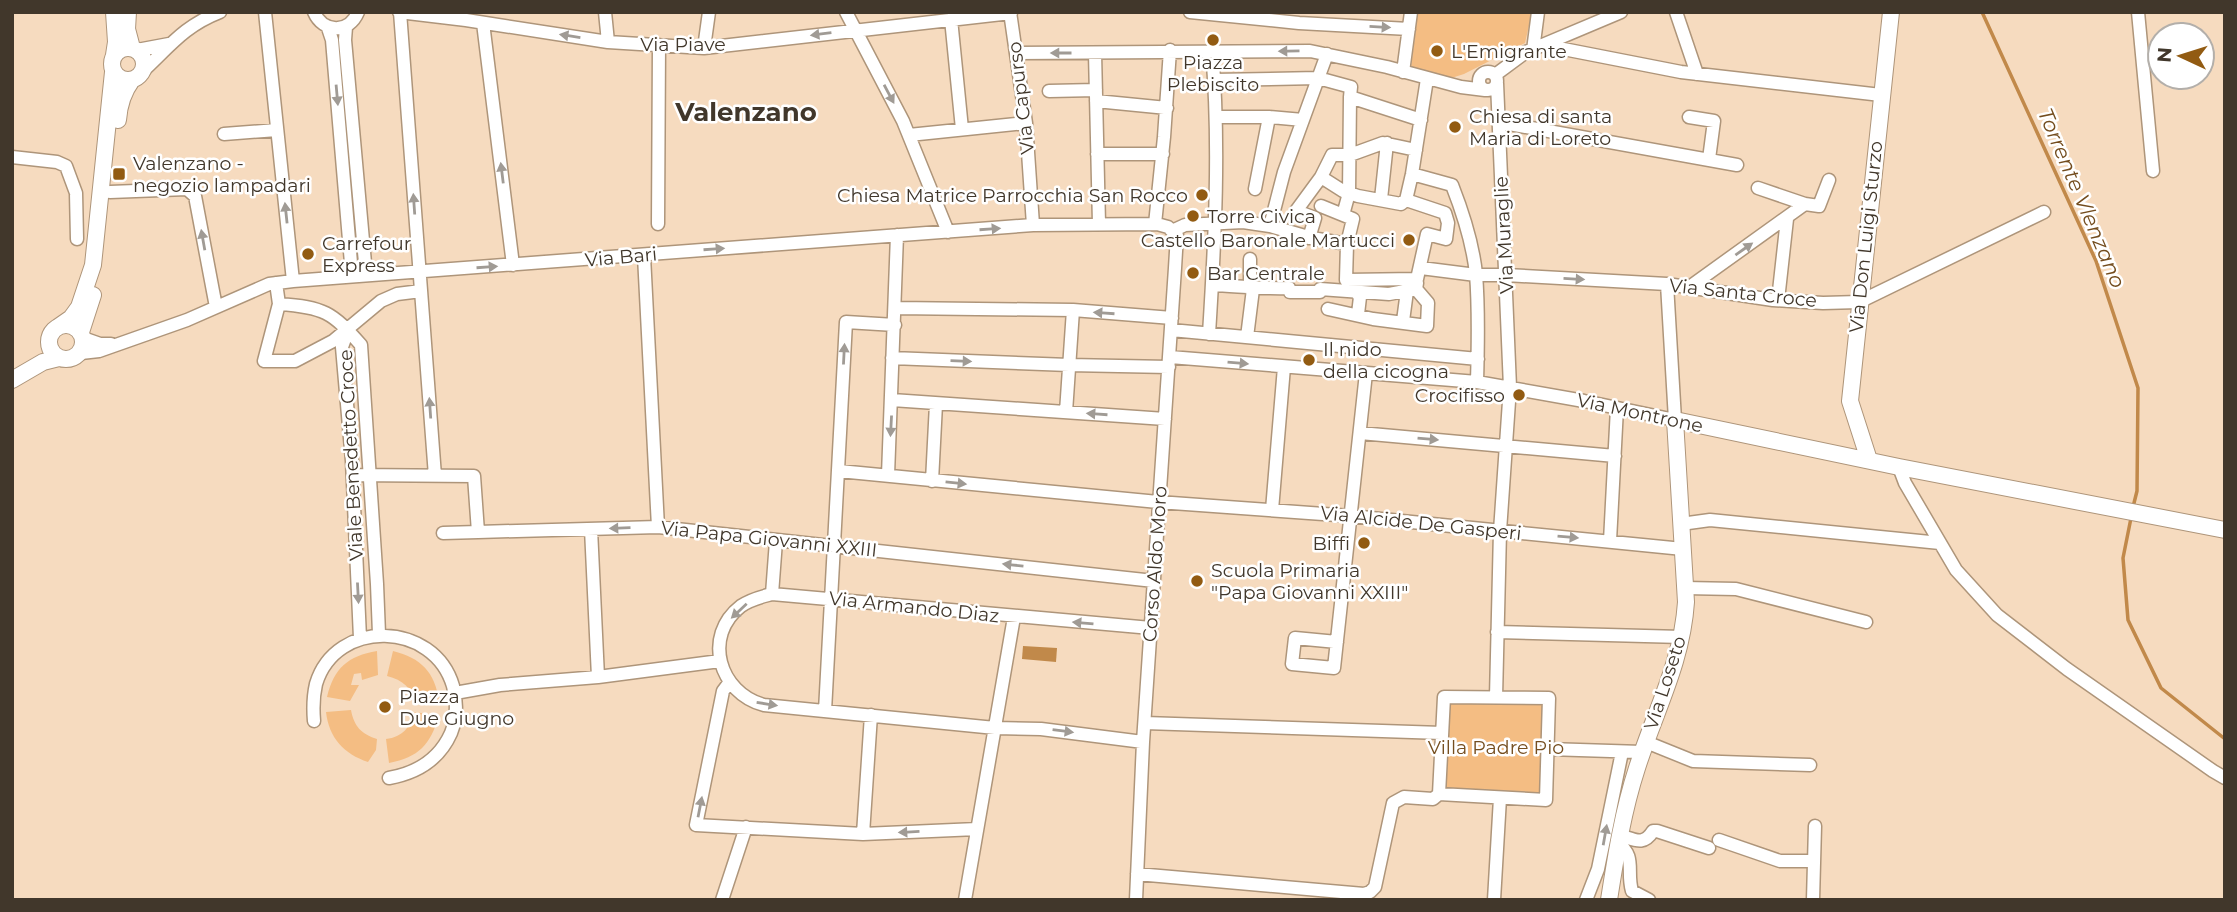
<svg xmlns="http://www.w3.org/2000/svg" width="2237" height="912" font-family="Montserrat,sans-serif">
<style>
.green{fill:#f4bd83}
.water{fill:#c1894a}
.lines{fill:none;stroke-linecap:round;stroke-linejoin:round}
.stream{stroke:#c1894a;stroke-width:3.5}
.minor-casing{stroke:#ae957a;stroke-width:15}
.major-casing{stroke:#ae957a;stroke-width:18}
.minor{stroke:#fff;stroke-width:12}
.major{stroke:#fff;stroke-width:16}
.oneway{fill:#a09b95}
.poi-dot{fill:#925b12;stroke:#fff;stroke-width:2.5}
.labels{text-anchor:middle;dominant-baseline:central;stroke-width:5;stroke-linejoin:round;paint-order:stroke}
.street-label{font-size:19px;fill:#41372b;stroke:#fff}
.poi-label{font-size:19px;fill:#41372b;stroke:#fff;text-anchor:start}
.park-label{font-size:19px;fill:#754e1f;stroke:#fff}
.water-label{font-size:21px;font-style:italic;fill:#734c1d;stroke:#fff}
.district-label{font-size:26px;font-weight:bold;fill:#41372b;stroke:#fff}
</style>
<rect width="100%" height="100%" fill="#f6dbbf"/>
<path class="green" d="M1418,12H1532L1525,43L1464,74L1445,80L1411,67Z
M377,651L378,675L362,680L361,673L354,674L351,685H359L350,701L327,697C334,668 348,656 377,651Z
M393,651C421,658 435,672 439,701L415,704C412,688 403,680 387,676Z
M1444,697L1549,698L1546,800L1439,794Z
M351,710C354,726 361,734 377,739L376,750L368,762C344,754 329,738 326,712Z
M415,712L439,716C430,745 419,757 389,763L386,739C403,737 410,727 415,712Z"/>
<path class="water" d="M1023,646L1057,648L1056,662L1022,659Z"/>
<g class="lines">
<path class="stream" d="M1982,12L2096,261L2138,388L2137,491L2133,507
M2131,518L2123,558L2128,620L2161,688L2225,739"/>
<g class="minor-casing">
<path id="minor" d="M265,12L293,281
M314,12C323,33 349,34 358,12
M399,12L466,20L608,42L704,48L1011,13
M400,12L435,476
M605,12L608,42
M846,12L903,121L948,232
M1010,12L1026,123L1033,225
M1190,12L1299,23L1409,29
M1676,12L1697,74
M2138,12L2153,171
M951,19L962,129
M483,23L513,265
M346,27L345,40L366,274
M328,28L332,40L352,275
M1543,45L1681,72L1881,95
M704,48L709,12
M137,50L169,44
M1533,50L1538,12
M1017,53L1310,51L1387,67L1461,87L1485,90
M1095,53L1099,224
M143,71C170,46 184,26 220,12
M1479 81a9 9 0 1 1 18 0a9 9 0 1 1-18 0Z
M1403,72L1411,12
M1495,75L1526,52L1621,12
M1214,80L1318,78L1351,87L1350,97L1421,120
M1049,91L1096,90
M1096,101L1167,108
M1217,117H1269L1303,120
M1689,117L1714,121L1709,159
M1498,122L1737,165
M224,134L277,130
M909,135L1026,123
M1097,154H1163
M12,157L57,162L66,166L76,193L77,239
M1412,174L1452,185C1463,213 1473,245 1476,274C1479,310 1478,347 1477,382
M1321,177L1343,191L1358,196L1401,204L1406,200
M1758,188L1805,204
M1255,189L1269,117
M110,192L187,189L195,196L216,307
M1381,199L1387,143
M1406,200L1412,174L1427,79
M1321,206L1353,219L1347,244L1346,280L1360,297L1358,314
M1343,215L1349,193L1350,97
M658,224L659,45
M1155,224L1164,137L1170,50
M1270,226L1284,172L1327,54
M1172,231L1185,225L1243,222L1270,226L1312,238L1347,244
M1309,238L1315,218L1296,211L1321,177L1332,155H1350L1383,143L1416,150
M644,256L658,527
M1250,259V289
M1421,268L1476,275H1506L1667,284L1773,300L1823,303L1859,302L2044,212
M1346,280L1417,279L1427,234L1446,239L1448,223L1445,213L1406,200
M276,283L279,304C324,307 332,312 361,345L377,584L379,634
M1212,285C1238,286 1263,289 1289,288L1290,292H1320V289L1389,294L1416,289
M1688,288L1805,204L1819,206L1829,180
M1778,300L1787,219
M279,304L264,361H295L333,341L381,301L397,294L421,291
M896,308L1073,310L1172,318
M1328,309L1373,319L1427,326L1428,303L1416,289L1417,283
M1403,321L1407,291
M348,330L342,347L352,461L360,638
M1171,330L1478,359
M1209,334C1215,239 1220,145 1212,51
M1247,337L1253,289
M83,338L100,344H111
M81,353L99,351L187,320L269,284L293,281L1033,225L1157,224L1168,227L1172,231
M1170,357L1477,382L1584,401L1675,420L1667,284
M892,358L1069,365L1169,367
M892,400L1165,419
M1066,412L1073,310
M1360,433L1615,456
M1899,467L1905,483L1956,570L1997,615L2067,669L2213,771L2225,778
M839,471L1158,502L1351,516L1683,549
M353,475L474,476L478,532L658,527L1154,581
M888,475L897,235
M932,481L936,404
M1272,510L1284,367
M1681,524L1710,520L1940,543
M591,529L598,677
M443,533L478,532
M1610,541L1617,408
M1685,588L1736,589L1866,622
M772,594L776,541
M1497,632L1682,637
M1337,642L1295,638L1292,664L1334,668L1366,373
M729,683L723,691L696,825L863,834L977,829
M455,693L500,685L598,677L720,661
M1444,697L1549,698L1546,800L1439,794Z
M1496,697L1500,531L1510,387L1497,83
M825,711L846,322L895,325
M314,721C313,709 313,697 316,684C336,618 434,621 453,686C457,701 457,718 451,733C439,760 417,773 389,778
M1145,723L1442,733
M1143,742L1041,729L995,728L764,705C719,693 702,636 741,606C751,599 761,597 772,594L1151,628
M1646,742L1693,761L1810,765
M1548,749L1642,752
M863,834L871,715
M1619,835C1634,839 1643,847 1653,831H1657L1709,848
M1719,840L1780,861H1814
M1617,842C1637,857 1626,870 1632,891L1649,900
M1137,874L1364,894L1370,892L1375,887L1393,803L1404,797L1433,799L1439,794
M722,900L746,827
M965,900L1014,617
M1136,900L1143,742L1175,268L1177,235L1172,231
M1494,900L1500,798
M1586,900L1598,869L1622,752
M1813,900L1815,826"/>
</g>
<g class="major-casing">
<path id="major" d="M114,12L116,42L114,55
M128,12L127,29L132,48
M112 64a16 16 0 1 1 32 0a16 16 0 1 1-32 0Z
M118,120C119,106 123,92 132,80
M49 342a17 17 0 1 1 34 0a17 17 0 1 1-34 0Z
M58,327L71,318L79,307L93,265L113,72
M81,332L93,295
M12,380L43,362L59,358
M1869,460L1850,401L1891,12
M1609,900C1616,855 1623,811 1637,768C1655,711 1682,663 1686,602L1675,420L1899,467L2225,530"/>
</g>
<use href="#minor" class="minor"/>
<use href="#major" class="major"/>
</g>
<defs><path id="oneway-solid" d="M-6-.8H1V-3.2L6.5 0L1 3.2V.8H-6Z" transform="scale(1.75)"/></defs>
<g class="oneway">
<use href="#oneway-solid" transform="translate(1380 27) rotate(3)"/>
<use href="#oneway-solid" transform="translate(821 34) rotate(173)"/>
<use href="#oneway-solid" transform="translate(570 36) rotate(-171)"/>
<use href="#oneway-solid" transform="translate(1289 51) rotate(179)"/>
<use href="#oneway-solid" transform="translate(1061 53) rotate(-180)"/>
<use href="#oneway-solid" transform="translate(889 94) rotate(62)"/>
<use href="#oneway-solid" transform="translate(337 95) rotate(85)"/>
<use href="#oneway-solid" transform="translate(502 173) rotate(-97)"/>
<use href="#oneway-solid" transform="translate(414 204) rotate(-94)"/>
<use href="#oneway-solid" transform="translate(286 213) rotate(-96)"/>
<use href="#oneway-solid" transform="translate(990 229) rotate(-4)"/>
<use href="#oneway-solid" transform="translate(203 240) rotate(-100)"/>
<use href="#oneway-solid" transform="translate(714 249) rotate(-4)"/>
<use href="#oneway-solid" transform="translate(1744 249) rotate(-35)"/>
<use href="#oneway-solid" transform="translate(487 267) rotate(-4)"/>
<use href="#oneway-solid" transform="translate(1574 279) rotate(3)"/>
<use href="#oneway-solid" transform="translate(1104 313) rotate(-176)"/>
<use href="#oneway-solid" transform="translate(844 354) rotate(-87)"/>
<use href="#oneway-solid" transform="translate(961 361) rotate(2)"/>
<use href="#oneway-solid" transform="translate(1238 363) rotate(5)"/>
<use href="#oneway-solid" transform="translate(430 408) rotate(-94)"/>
<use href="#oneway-solid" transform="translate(1097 414) rotate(-176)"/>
<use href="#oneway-solid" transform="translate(891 426) rotate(93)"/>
<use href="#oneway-solid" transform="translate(1428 439) rotate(5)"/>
<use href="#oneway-solid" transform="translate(956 483) rotate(6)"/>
<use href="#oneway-solid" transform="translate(620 528) rotate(178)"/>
<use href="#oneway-solid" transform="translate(1568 537) rotate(5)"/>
<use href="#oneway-solid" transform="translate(1013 565) rotate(-174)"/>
<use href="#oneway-solid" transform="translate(358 593) rotate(87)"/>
<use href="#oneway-solid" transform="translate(739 611) rotate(137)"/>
<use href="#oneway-solid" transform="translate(1083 623) rotate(-175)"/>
<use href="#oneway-solid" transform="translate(767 704) rotate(9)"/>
<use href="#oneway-solid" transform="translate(1063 731) rotate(7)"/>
<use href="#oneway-solid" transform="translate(700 807) rotate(-79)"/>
<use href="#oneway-solid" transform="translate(909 832) rotate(177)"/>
<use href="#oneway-solid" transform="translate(1605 835) rotate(-80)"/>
</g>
<g class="poi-dot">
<circle cx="1213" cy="40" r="7"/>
<circle cx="1437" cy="51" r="7"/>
<circle cx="1455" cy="127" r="7"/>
<rect x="112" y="167" width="14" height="14" rx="3.5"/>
<circle cx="1202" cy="195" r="7"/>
<circle cx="1193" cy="216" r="7"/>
<circle cx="1409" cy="240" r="7"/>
<circle cx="308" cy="254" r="7"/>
<circle cx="1193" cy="273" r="7"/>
<circle cx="1309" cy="360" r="7"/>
<circle cx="1519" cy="395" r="7"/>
<circle cx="1364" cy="543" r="7"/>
<circle cx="1197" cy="581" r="7"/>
<circle cx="385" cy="707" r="7"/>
</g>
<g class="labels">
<g class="street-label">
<text x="683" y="44">Via Piave</text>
<text transform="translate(1021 98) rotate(-97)">Via Capurso</text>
<text transform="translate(1504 235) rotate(-93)">Via Muraglie</text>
<text transform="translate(1866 237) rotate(-84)">Via Don Luigi Sturzo</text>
<text transform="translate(621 257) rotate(-5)">Via Bari</text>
<text transform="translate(1743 293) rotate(6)">Via Santa Croce</text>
<text transform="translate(1640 413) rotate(12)">Via Montrone</text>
<text transform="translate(351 455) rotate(-93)">Viale Benedetto Croce</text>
<text transform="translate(1421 523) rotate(6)">Via Alcide De Gasperi</text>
<text transform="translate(769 539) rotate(6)">Via Papa Giovanni XXIII</text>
<text transform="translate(1155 564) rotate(-86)">Corso Aldo Moro</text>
<text transform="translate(914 607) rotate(6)">Via Armando Diaz</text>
<text transform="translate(1665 683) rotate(-72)">Via Loseto</text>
</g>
<g class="poi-label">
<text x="1451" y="51">L'Emigrante</text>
<text x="1213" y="62" text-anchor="middle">Piazza<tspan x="1213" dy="22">Plebiscito</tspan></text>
<text x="1469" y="116">Chiesa di santa<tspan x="1469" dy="22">Maria di Loreto</tspan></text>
<text x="133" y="163">Valenzano -<tspan x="133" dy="22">negozio lampadari</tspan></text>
<text x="1188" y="195" text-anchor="end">Chiesa Matrice Parrocchia San Rocco</text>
<text x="1207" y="216">Torre Civica</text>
<text x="1395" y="240" text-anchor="end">Castello Baronale Martucci</text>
<text x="322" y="243">Carrefour<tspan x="322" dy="22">Express</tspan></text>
<text x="1207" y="273">Bar Centrale</text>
<text x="1323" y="349">Il nido<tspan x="1323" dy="22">della cicogna</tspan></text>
<text x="1505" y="395" text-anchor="end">Crocifisso</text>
<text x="1350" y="543" text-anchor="end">Biffi</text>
<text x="1211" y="570">Scuola Primaria<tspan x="1211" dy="22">"Papa Giovanni XXIII"</tspan></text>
<text x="399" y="696">Piazza<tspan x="399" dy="22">Due Giugno</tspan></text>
</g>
<g class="park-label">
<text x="1496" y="747">Villa Padre Pio</text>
</g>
<g class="water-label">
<text transform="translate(2082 198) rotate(67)">Torrente Vlenzano</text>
</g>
<g class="district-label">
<text x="746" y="112">Valenzano</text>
</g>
</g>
<rect width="2237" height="912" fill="none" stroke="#41372b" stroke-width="28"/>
<g transform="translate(2181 56) rotate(274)"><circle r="33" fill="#ffffff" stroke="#b3afaa" stroke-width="2"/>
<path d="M0-5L12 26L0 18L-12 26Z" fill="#925b12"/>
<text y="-10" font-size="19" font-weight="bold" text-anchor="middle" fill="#41372b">N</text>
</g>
</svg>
